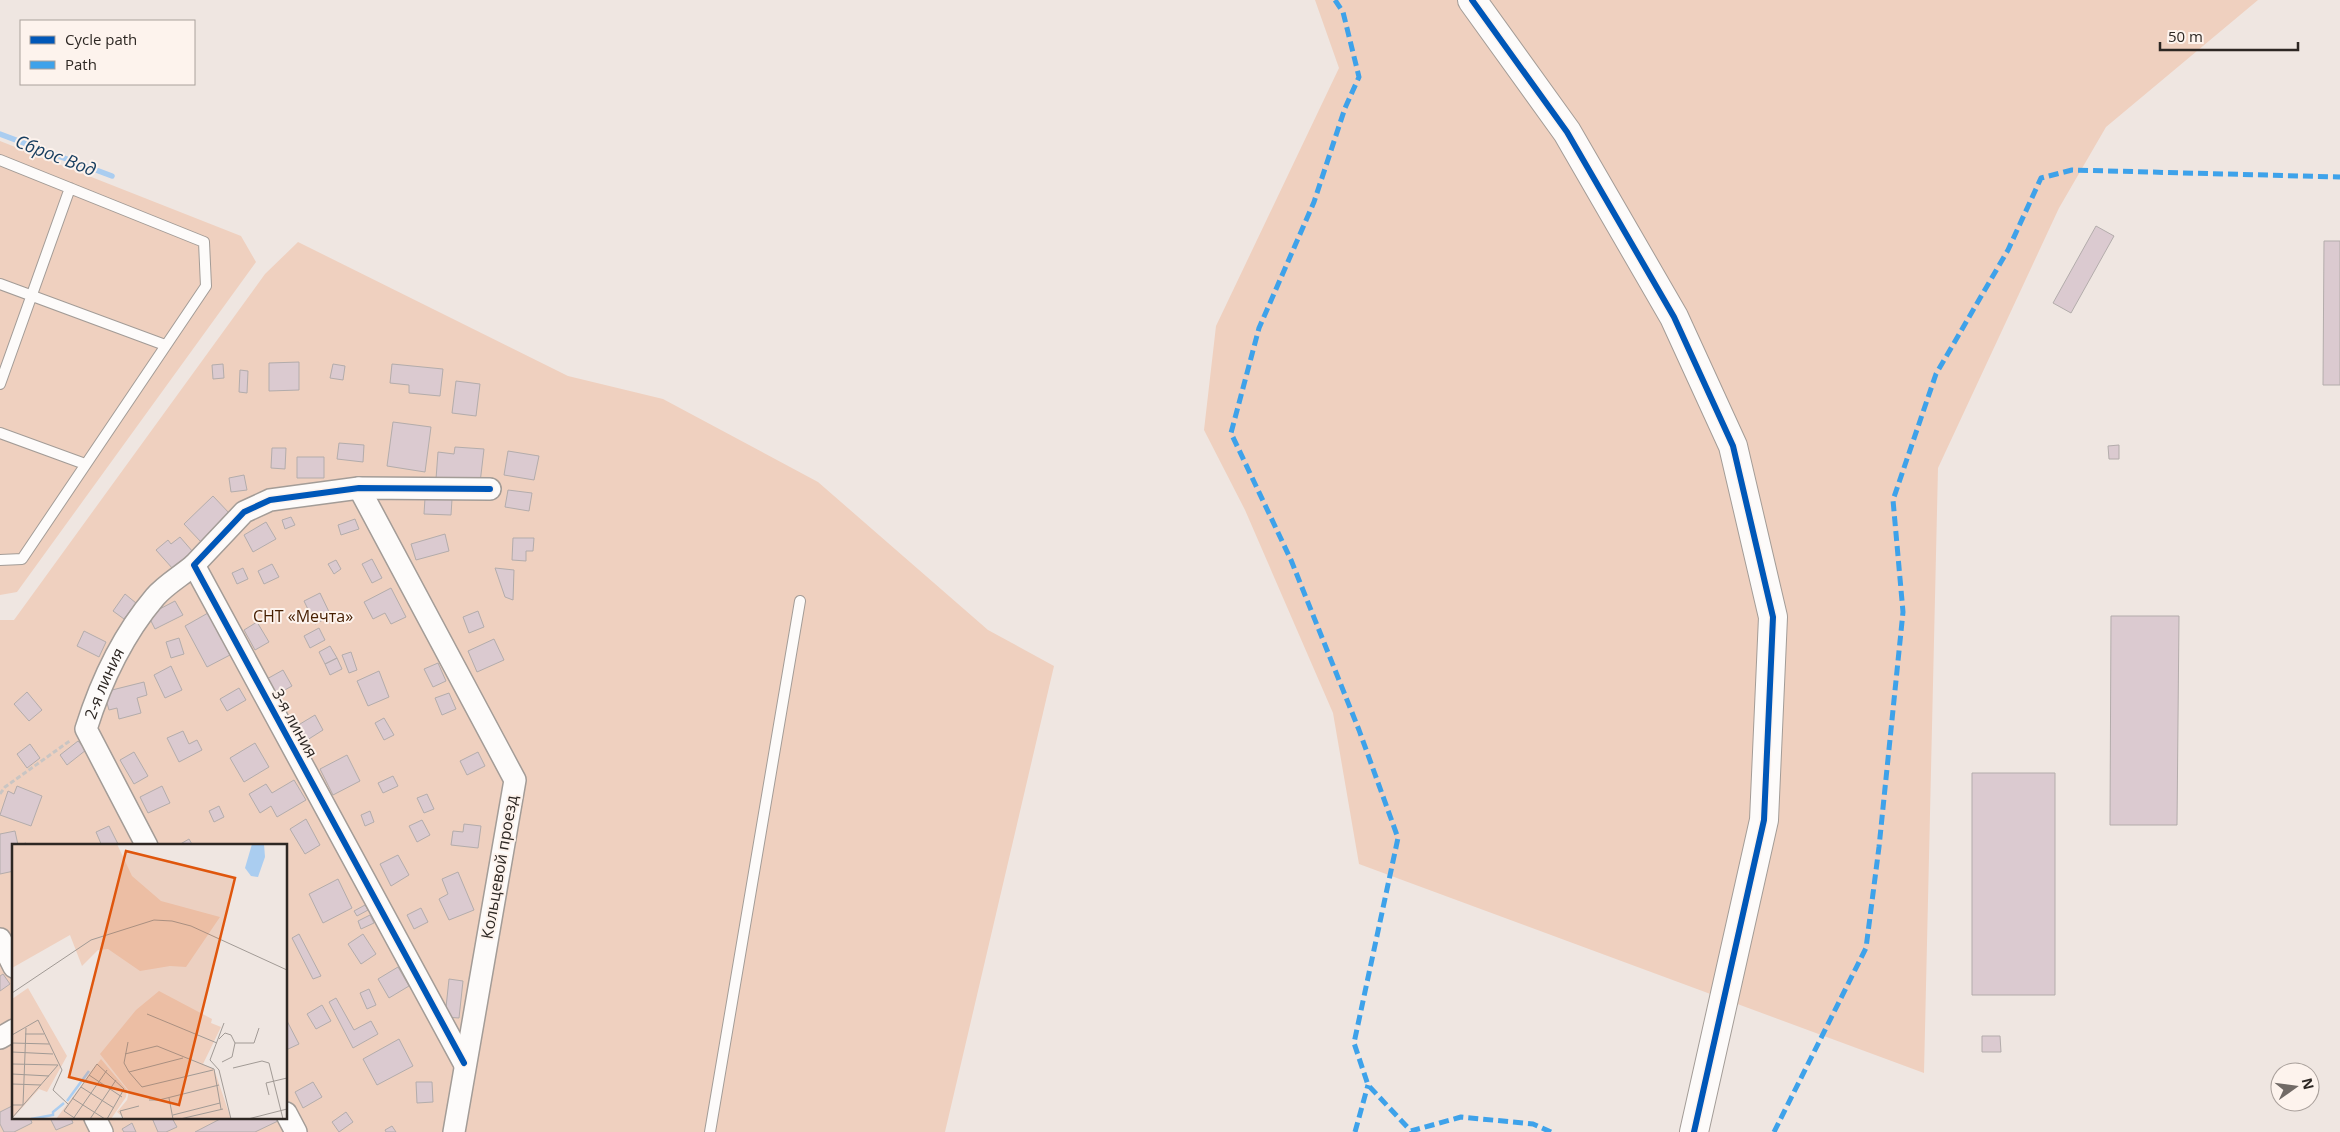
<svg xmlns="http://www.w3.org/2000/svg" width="2340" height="1132" font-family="'Open Sans',sans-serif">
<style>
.green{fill:#efd0bf;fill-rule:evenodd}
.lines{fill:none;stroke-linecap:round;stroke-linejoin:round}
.stream{stroke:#aacdf0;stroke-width:5.5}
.building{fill:#dbcad0;stroke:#b3acab}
.lane-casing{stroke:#a39c97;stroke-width:12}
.street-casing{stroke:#a39c97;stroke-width:24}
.secondary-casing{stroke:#a39c97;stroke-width:30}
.path{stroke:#c9c5c3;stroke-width:3;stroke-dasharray:5 2.5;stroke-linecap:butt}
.lane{stroke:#fdfbfa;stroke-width:10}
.street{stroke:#fdfbfa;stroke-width:21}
.secondary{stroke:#fdfbfa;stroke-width:28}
.quiet{stroke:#3ea2ea;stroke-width:5;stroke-dasharray:10 5;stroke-linecap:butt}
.cycleway-casing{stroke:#fdf3ed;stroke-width:9}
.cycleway{stroke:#0057b8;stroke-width:6}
.labels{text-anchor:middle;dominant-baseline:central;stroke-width:4;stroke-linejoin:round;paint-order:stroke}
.park-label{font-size:16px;fill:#461e00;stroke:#fdf3ed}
.street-label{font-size:16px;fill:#2d2723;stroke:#fdf3ed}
.water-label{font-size:18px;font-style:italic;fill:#163d5f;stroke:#fdf3ed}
.inset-river{fill:none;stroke:#aacdf0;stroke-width:2.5}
.inset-road{fill:none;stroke:#a19a95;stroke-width:1}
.view{fill:#df560d;fill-opacity:0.15;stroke:#df560d;stroke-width:2.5}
.inset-edge{fill:none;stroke:#2d2723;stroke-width:2.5}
</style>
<rect width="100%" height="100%" fill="#efe6e1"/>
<path class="green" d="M1315,0H2258L2106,127L2059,208L1938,468L1924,1073L1359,864L1333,713L1245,510L1204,430L1216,326L1339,68Z
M0,141L241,236L256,262L17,592L0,595Z
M298,242L568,376L663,399L818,482L988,630L1054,666L945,1132H0V620H14L265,274ZM14,846H286V1118H14Z"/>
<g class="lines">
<path class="stream" d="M0,134L112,176"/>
</g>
<path class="building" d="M2096,226L2114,236L2071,313L2053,303Z
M2324,241H2340V385H2323Z
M299,362V390L269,391V363Z
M223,364L224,378L213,379L212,365Z
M333,364L345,366L343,380L330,378Z
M392,364L443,369L440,396L409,393V385L390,383Z
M240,370L248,371L247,393L239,392Z
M456,381L480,384L476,416L452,413Z
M393,422L431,427L425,472L387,466Z
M339,443L364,445L363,462L337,459Z
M2119,445V459H2109L2108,446Z
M455,447L484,449L480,483L436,479L438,452L454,454Z
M272,448H286L285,469L271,468Z
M508,451L539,456L534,480L504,475Z
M297,457H324V478H297Z
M244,475L247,490L231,492L229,478Z
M508,490L532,493L529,511L505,507Z
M213,496L230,514L201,542L184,524Z
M425,498L452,499L451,515L424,514Z
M291,517L295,525L285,529L282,520Z
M355,519L359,529L341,535L338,525Z
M266,522L276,539L253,552L244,535Z
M445,534L449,551L416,560L411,544Z
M180,537L193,552L173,569L156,550L168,540L171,544Z
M513,538H534L533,551H526V561L512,560Z
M372,559L382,578L372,583L362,564Z
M336,560L341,569L334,574L328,564Z
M272,564L279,577L264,584L258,571Z
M243,568L248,579L237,584L232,573Z
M495,568L514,570L513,600L505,597Z
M391,588L406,617L391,624L385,613L373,619L364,602Z
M320,593L331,616L315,624L304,601Z
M125,594L136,603L124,619L113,611Z
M175,601L183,615L155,629L148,615Z
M478,611L484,627L469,633L463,617Z
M208,613L230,655L207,667L185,626Z
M2111,616H2179L2177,825H2110Z
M257,622L269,642L255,650L244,630Z
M319,628L325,640L310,648L304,636Z
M84,631L106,642L99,657L77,646Z
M179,638L184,654L171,658L166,642Z
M494,639L504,660L477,672L468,651Z
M330,646L337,658L325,664L319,652Z
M351,652L357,670L349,673L342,655Z
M337,658L342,669L330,675L325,664Z
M438,663L446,681L433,687L424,669Z
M171,666L182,690L165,698L154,675Z
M283,670L292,686L274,696L265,680Z
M379,671L389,697L368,706L357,681Z
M144,682L147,695L137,698L141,713L119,719L117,708L109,710L104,692Z
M239,688L246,700L227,711L220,699Z
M27,692L42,710L29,721L14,704Z
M449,693L456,709L442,715L435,698Z
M315,715L323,730L304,742L295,727Z
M384,718L394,735L384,740L375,723Z
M183,731L189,744L197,740L202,750L179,762L167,738Z
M78,741L86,750L67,765L60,755Z
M255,743L269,767L244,782L230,758Z
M30,744L40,758L27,768L17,754Z
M134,752L148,776L134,784L120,760Z
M478,752L485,766L467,775L460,761Z
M347,755L360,781L333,795L320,769Z
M1972,773H2055V995H1972Z
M393,776L398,786L383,793L378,783Z
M294,780L306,800L277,817L271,806L260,813L249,794L266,784L272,793Z
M17,786L42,796L31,826L0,815L8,791L14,794Z
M162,786L170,803L148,813L140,797Z
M427,794L434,809L424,813L417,798Z
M219,806L224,817L214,822L209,811Z
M370,811L374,822L365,826L361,815Z
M306,819L320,845L305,854L290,829Z
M422,820L430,835L417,842L409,826Z
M464,824L481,826L478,848L451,845L453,831L463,832Z
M109,826L118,844L102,846L96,832Z
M15,831L18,845L26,843L27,846H14V871L0,874V834Z
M189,839L193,846H177Z
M398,855L409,875L391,886L380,864Z
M458,872L474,910L449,920L439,899L448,894L442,879Z
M338,879L352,908L323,923L309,894Z
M365,905L368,910L357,916L354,911Z
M421,908L428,922L414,929L407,915Z
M370,915L374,923L361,929L358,921Z
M299,934L321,976L313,979L292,938Z
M363,934L376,954L361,964L348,944Z
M398,967L409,986L389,998L378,979Z
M3,974L10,984L0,991V976Z
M449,979L463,981L459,1018L445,1017Z
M369,989L376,1005L367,1009L360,993Z
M336,998L354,1030L371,1021L378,1034L353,1048L329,1002Z
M322,1005L331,1021L316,1029L307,1014Z
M287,1021L299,1044L286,1050V1022Z
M1982,1036H2000L2001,1052H1982Z
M399,1039L413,1066L377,1085L363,1059Z
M313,1082L322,1097L303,1108L295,1092Z
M416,1082H432L433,1102L417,1103Z
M14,1105V1118H30L32,1123L14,1132H4L0,1124V1112Z
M346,1112L353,1122L339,1132L332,1122Z
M55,1118H71L73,1123L56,1130L51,1120Z
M152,1118H172L177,1127L166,1132H158Z
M222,1118H277L278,1121L255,1132H195Z
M132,1123L136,1132H124L122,1129Z
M392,1126L396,1132H386L385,1130Z"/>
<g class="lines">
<g class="lane-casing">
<path id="lane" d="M0,160L204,242L206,286L22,559L0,560
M0,284L165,345
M0,384L70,188
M0,433L85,464
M710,1132L800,601"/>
</g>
<g class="street-casing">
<g id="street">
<path d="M359,488L515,780L454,1132"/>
<path id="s1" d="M147,846L86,729C101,681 122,636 155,597C165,585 181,576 194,565"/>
<path d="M0,939L14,967"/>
<path d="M0,1038L14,1030"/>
<path d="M464,1063L194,565L244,512L270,500L359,488L490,489"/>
<path d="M286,1113L296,1132"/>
<path d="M95,1118L102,1132"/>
</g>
</g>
<g class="secondary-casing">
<path id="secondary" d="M1472,0L1567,132L1674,317L1733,446L1773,617L1764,820L1694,1132"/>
</g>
<path class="path" d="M0,794L5,787L71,740"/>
<use href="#lane" class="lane"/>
<use href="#street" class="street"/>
<use href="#secondary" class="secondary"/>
<path class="quiet" d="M1335,0L1343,12L1359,77L1345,108L1314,202L1259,328L1231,433L1291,560L1359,730L1398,838L1354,1043L1368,1085L1411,1131L1461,1117L1533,1124L1551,1132
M1355,1132L1368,1085
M1774,1132L1866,948L1879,847L1903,612L1893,500L1936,374L2008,250L2041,178L2072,170L2340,177"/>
<g class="cycleway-casing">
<path id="cycleway" d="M1472,0L1567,132L1674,317L1733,446L1773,617L1764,820L1694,1132
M464,1063L194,565L244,512L270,500L359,488L490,489"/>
</g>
<use href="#cycleway" class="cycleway"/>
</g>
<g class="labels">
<g class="park-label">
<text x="303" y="616">СНТ «Мечта»</text>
</g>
<g class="street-label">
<text stroke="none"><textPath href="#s1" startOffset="181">2-я линия</textPath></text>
<text transform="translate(295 723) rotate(61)">3-я линия</text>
<text transform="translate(499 867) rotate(-80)">Кольцевой проезд</text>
</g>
<g class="water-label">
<text transform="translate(56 155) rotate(21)">Сброс Вод</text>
</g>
</g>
<g transform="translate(12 844)">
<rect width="275" height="275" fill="#efe6e1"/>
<path d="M0,0H105L120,32L149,57L208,73L174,123L158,122L128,127L96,105L86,106L70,122L58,91L0,124ZM16,144L55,212L35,248L27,245L0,275V155ZM147,147L200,175L199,179L209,183L191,220L202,225L219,275H113L105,268L115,256L117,247L88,210L124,166ZM89,215L115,246L114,253L99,275H44Z" fill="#efd0bf"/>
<path d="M240,0H252L253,13L246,33L239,32L233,24Z" fill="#aacdf0"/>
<path class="inset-river" d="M55,257L77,227M19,275L41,271V268L52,259"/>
<path class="inset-road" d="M0,149L79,96L142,76L160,77L179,82L275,126M135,170L205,199M212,179L198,216L207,226L219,275M13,190H32M0,191L26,176L50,226L41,246L56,260M207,195L213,189L219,191L223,199H242L247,184M116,198L112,219L117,228L171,214M0,199L37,200M0,208L41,210M113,210L145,202L202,225L209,265M210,218L220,213L223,199M0,220L46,221M221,224L250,217L257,219L271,275M117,228L130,243L201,226M0,230L37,232M77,231L110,253M0,240L29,241M69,243L102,264M257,251L254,239L275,234M60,254L93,275M157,254L161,275M137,256H147L207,241M0,261H11L14,184M161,271L208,259M0,274L46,221M61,275L95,226M64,275L52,267L85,220L112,245L95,275M78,275L104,236M111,275L108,267L127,262M168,275L211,265M236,275L275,265"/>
<path class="view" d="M114,7L223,34L167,261L57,233Z"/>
<rect width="275" height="275" class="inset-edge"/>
</g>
<rect x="20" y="20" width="175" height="65" fill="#fdf3ed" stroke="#aaa19c"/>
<rect x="30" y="36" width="25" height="8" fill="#0057b8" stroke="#aaa19c"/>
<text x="65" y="45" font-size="15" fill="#2d2723">Cycle path</text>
<rect x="30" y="61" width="25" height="8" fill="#3ea2ea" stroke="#aaa19c"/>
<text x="65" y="70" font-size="15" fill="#2d2723">Path</text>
<g transform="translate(2295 1087) rotate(76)"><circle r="24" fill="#fdf3ed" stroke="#aaa19c"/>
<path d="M0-4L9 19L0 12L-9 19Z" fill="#716a66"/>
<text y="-8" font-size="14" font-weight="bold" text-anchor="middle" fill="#2d2723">N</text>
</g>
<path d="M2160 42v8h138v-8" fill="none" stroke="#2d2723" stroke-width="2.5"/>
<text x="2168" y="42" font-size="15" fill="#2d2723" stroke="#fdf3ed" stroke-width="4" paint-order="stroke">50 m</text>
</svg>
